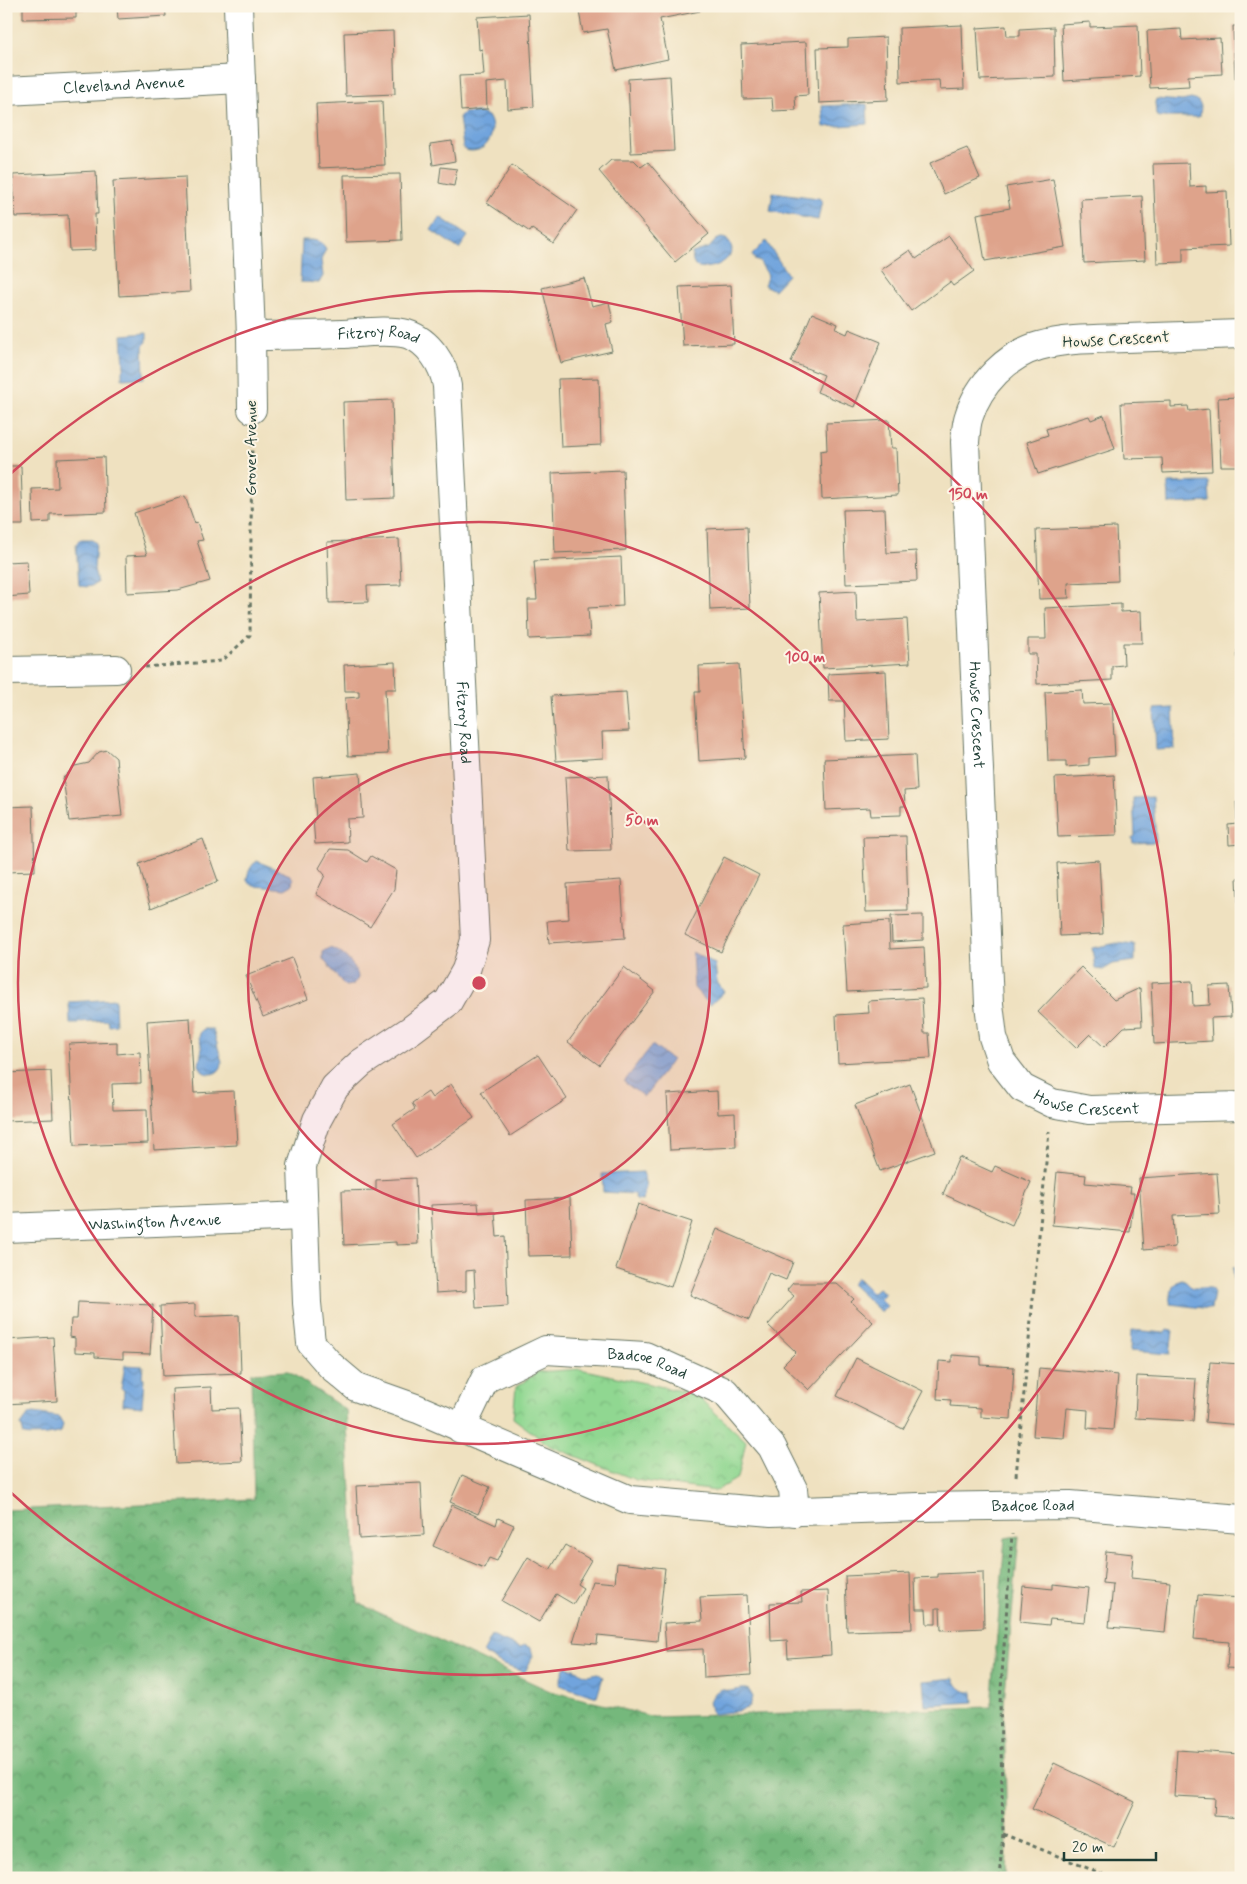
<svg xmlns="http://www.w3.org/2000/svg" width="1247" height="1884" font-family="Mynerve,sans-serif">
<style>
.forest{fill:url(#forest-crowns);stroke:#4a7a58}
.park{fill:url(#park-crowns);stroke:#588a62}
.water{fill:url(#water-waves);stroke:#487088}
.building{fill:#dea38b}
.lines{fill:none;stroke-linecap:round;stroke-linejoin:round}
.street-casing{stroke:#687665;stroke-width:30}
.path{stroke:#687665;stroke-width:3;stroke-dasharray:4 4;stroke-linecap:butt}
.street{stroke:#fff;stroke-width:28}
.ring{fill:none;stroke:#d1495b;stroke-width:2.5}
.labels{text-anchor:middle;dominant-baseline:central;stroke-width:4;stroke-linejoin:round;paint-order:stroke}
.street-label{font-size:16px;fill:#1f3d34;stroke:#fcf5e5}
.centre{fill:#d1495b;stroke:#fcf5e5;stroke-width:2.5}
.ring-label{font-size:15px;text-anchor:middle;font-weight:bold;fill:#d1495b;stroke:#fcf5e5;stroke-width:4;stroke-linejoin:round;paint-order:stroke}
</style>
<defs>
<pattern id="forest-crowns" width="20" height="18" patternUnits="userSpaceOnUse" patternTransform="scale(1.25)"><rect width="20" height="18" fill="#74b87b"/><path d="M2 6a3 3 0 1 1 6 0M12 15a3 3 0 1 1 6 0" fill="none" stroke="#5f9766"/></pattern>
<pattern id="park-crowns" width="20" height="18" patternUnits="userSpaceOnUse" patternTransform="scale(1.25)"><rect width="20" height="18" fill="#90d791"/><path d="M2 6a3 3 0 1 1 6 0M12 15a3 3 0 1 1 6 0" fill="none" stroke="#7cb97e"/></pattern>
<pattern id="water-waves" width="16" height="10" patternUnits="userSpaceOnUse" patternTransform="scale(1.25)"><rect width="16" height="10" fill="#71a4dd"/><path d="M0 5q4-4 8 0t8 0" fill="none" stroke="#5c87b4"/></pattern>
</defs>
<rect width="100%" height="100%" fill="#fcf5e5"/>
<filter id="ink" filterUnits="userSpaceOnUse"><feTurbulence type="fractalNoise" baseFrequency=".02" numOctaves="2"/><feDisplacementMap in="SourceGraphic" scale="10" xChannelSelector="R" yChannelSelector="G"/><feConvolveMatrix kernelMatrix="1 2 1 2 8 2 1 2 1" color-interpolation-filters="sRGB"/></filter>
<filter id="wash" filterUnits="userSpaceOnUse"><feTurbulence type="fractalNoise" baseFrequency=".0096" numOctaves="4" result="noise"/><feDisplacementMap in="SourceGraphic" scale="20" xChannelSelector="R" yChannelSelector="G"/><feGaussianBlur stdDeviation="1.12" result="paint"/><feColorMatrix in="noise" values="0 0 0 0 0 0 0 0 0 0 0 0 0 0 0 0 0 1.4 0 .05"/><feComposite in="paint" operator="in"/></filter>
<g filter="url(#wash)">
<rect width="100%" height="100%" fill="#efe1c0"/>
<path class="forest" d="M288,1371L346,1410L358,1603L550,1691L654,1717L991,1707L1005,1538L1019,1536L1004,1704L1007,1847L1006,1878H6V1510L254,1499L251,1373Z"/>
<path class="park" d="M580,1369L695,1394L746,1441L738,1478L715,1491L636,1480L550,1446L513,1418L516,1387L538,1372Z"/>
<path class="water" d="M1156,99L1182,101L1191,99L1198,101L1201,106L1200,116L1198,117H1159L1156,115L1155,102Z
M867,104L868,124L824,127L822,106Z
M477,112L488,116C499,133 486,156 465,150L463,147L459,117L463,113Z
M773,192L818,198L822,200L818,220L770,211Z
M440,217L468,236L459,249L431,230Z
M721,238C729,238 730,243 732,250C728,264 709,271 695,266L693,262L692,253L709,248L716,240Z
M302,240C313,240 321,239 326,249L321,260L323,276L319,283L300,282Z
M766,241L788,275L774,290L764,285L768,275L759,261H756L752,255Z
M147,333V342L143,346L144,378L122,379V370L124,368L122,335Z
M1209,482L1210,502L1169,504L1168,483Z
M80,540H92L96,543L94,569L97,583C91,587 85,588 79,585L76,544Z
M1173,708L1175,749L1156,750L1154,709Z
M1153,797L1156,842L1133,843L1132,838L1135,836L1133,798Z
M257,861L290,875L293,879L292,885L285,889L267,887L253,886L247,881C247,873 251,865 257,861Z
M1117,943L1135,945V961L1113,964L1103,970L1095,969L1092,948Z
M330,948C341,950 358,967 358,978L353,985L345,986L323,959V952Z
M692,952L715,964L717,982L724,992L710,1005L694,988Z
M115,999L116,1025L109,1026L108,1020L79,1022L78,1024H70L69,1002Z
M204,1029H213L222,1062C222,1072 212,1077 203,1072L199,1065L202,1048L199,1037L201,1031Z
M652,1045L672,1060L644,1097L624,1082Z
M643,1172L646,1187L642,1201L636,1200L634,1194L603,1192L602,1174Z
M1241,1267V1308H1236L1233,1268Z
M857,1278L872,1293L878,1288L885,1293L880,1299L887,1306L881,1312L851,1284Z
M1182,1280L1186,1282L1192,1288H1211L1214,1293L1211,1309L1170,1304C1172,1293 1170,1283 1182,1280Z
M1131,1330L1165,1333L1167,1330L1173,1331L1170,1354L1130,1351Z
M125,1365L143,1366L142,1377L144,1378L142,1407L123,1405L124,1390L121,1389Z
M34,1413L59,1417L63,1424L61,1432C56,1435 31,1437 24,1435L21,1425L29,1414Z
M492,1636L520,1648L524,1645L531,1648L533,1656L525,1672L503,1665L483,1653Z
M567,1666L587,1675L598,1673L603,1677L597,1697L559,1685L564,1668Z
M954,1678C957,1688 963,1692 973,1692L974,1702L925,1705L923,1681Z
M722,1689C735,1694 740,1686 749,1690L753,1697L750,1707L738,1711L714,1714L711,1712L709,1701L716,1692Z"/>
<g id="blocks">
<path class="building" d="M23,6H91V10H76V18L23,19Z
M117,6H165L166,16L118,19Z
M578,6H699L700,11L660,19L668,59L616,70L607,29L583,33Z
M529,14L534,107L508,109L507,81L486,83L487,109L461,111L459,76L484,75L482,49L479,50L477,17Z
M1090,22V27L1138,25L1140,76L1064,81L1061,24Z
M962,25L964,89L940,90L939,80L900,82L899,28Z
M1006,26L1007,36H1020V29L1054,27L1055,77L980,80L977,28Z
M1233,26H1241V78H1235Z
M1181,29L1182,40L1220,38L1222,74L1188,76L1189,86L1150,88L1147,31Z
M393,31L395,94L346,96L344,33Z
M886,37L888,100L819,103L817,48L848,47V39Z
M806,42L808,95L795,96L796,110L773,111L772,98L743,99L741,45Z
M670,76L674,151L631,153L628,79Z
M382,101L385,165L319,168L316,104Z
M452,141L455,161L433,165L430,144Z
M967,148L980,178L944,194L930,163Z
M611,160H634L641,167L648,162L709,234L675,262L599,171Z
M1189,163L1190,187L1206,186V192L1227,191L1229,246L1183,248V262L1157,263L1153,164Z
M512,165L577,210L554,244L532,229L530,232L487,203Z
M441,167L457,169L454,186L439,183Z
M96,171L98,214H95L96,250L70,251L68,215L15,217L13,175Z
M400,174L402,240L346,242L344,175Z
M185,177L190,292L119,296L113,181Z
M1053,179L1065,247L985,261L977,214L1010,208L1006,187Z
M1142,196L1145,260L1084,263L1081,199Z
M949,236L974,271L953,286L950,282L911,311L881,270L910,250L916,259Z
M584,278L592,306L609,302L613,322L606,324L612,351L561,363L542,288Z
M731,285L734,344L683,346L679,287Z
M812,313L838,324L836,329L847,334L849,329L881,342L854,407L817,392L824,375L791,362Z
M599,378L601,445L561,447L558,379Z
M1238,397L1239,404H1241V466H1221L1218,398Z
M392,400L395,498L346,500L343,402Z
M1171,401V407L1188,406L1189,411L1209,409L1212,471L1163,473L1162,458L1124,459L1121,403Z
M1104,415L1115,449L1038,474L1027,442L1048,435L1046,429L1089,416L1091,420Z
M889,420L891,448H896L898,495L822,499L820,451L827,450L826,423Z
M104,457L106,512L50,514V522L33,523L32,489L58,488L57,459Z
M6,466H21L23,525H6Z
M623,470L626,550L555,553L552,473Z
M185,496L195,524L197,522L203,540L197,541L210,581L178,590L127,593L126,556L147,555L134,513Z
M885,509L887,553L916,551L917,581L846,584L843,510Z
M747,527L750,608L710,610L707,529Z
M1116,527L1118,581L1068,583L1069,598L1039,599L1036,530Z
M399,539L401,585L367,586L368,602L329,603L327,542Z
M621,557L623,606L588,608L590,636L529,639L528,600H537L534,561Z
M27,561L29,595L6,597V562Z
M856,591L857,622L907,619L910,663L823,668L819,593Z
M1121,604V612L1141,611L1142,643H1123L1124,665L1112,666V680L1037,684L1036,654H1028V639H1046L1045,608Z
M1237,650H1241V673H1238Z
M395,662L396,689H385L388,754L348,756L345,698L359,697V691H345L344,665Z
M739,664L745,758L699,761L695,692H700L699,666Z
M886,671L889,739L846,741L844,701H829L828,674Z
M1082,690L1083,704L1112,703L1115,756L1089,758V765L1066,767V761H1048L1045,692Z
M626,692L629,731L602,732L603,758L556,761L551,696Z
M107,750L116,758L122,816L69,821L63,778L75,766L89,763L99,752Z
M915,755L917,790L904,791L905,806H901V815L871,816L870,808L826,810L824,759Z
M360,773L363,818L347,819L348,842L315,844L313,819H316L313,777Z
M608,775L611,850L569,851L565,777Z
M1114,775L1117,835L1058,837L1055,778Z
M1236,802H1241V844L1229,845L1228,825L1237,824Z
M33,806L35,871L6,872V807Z
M906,836L908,911L866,912L863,837Z
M203,839L218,881L151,908L139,864Z
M330,849L348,850L367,862L371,856L396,870L394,889L370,927L316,894L325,875L319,868Z
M724,857L759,875L721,952L685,935Z
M1099,860L1103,934L1060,936L1057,863Z
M1241,877V922H1239L1237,878Z
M621,880L625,938L549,943L547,921L569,919L567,884Z
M923,915V940L892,942L891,916Z
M889,921L890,949L924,947L926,988L847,992L843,924Z
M292,958L308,999L263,1017L246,976Z
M624,967L655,991L599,1065L568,1042Z
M1081,967L1114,1000L1140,988L1142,1026L1124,1027L1104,1047L1090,1034L1076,1048L1038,1012Z
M1192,981L1193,1006L1210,1005L1209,986L1229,985L1231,1017L1211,1018L1212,1041L1154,1044L1151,983Z
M922,998L924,1033H929L931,1058L838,1063L836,1015L869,1013L868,1001Z
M190,1018L194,1093L234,1091L237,1145L154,1150L147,1021Z
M117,1042V1054L140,1052L141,1083L112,1084L113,1110L147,1109L148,1143L74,1146L69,1044Z
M538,1055L567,1099L510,1136L481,1092Z
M51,1071L53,1119L6,1121V1073Z
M451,1084L474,1118L416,1158L393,1124L415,1109L412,1103L428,1092L432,1098Z
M910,1084L935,1151L880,1171L855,1105Z
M717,1091L718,1114L735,1113L736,1147L670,1150L667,1094Z
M959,1157L992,1172L995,1166L1031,1182L1012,1225L943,1194Z
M1057,1172L1086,1175L1085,1183L1131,1187L1130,1193H1134L1130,1232L1052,1225Z
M1217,1173L1220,1214L1173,1216L1175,1247L1144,1250L1139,1178Z
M415,1178L418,1244L396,1245V1242L344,1245L342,1191L376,1190V1180Z
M570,1198L572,1255L528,1256L526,1200Z
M478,1203L479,1213L495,1212L497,1237L505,1236L508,1306L476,1308L474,1270L466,1271V1291L436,1293L431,1205Z
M638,1204L692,1222L671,1287L616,1269Z
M717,1229L793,1262L786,1280L769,1273L749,1320L690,1295Z
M793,1283H836L854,1299L851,1302L873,1322L809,1390L783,1365L796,1352L768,1325L794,1296L787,1290Z
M78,1302L153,1305L150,1354L123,1353V1359L95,1357V1353L75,1352V1338L70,1337L71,1319H77Z
M195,1304V1317L239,1315L241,1373L163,1376L160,1306Z
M53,1337L57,1401L6,1404V1340Z
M952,1355L981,1357V1365L1014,1367L1011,1419L981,1417V1408L950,1406L951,1400L937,1399L939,1361L952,1362Z
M856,1358L923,1391L903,1429L837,1396Z
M1210,1362L1241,1364V1425L1205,1422Z
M1039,1368L1118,1375L1113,1430L1087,1428L1088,1410L1067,1408L1064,1438L1033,1436Z
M1137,1376L1196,1379L1193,1421L1135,1418Z
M211,1387L212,1409L239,1408L242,1461L176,1464L172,1389Z
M462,1475L490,1487L478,1514L450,1502Z
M421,1483L424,1535L359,1539L356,1486Z
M452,1505L496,1525L498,1518L514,1525L497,1561L489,1558L484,1568L433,1546Z
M565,1545L591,1560L577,1584L583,1588L573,1604L556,1594L539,1622L502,1601L528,1557L550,1570Z
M1106,1551L1133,1554L1131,1578L1170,1582L1165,1632L1109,1627L1113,1585L1103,1584Z
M617,1563L665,1568L657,1641L598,1635L597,1644L573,1642L592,1581L615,1583Z
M983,1572L984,1628L941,1630L940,1608H936V1624H927L926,1609H916L915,1578L938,1577V1574Z
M910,1573L912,1629L847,1631L845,1576Z
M1053,1584L1089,1588L1085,1622L1050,1619L1049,1625L1020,1622L1023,1586L1053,1589Z
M828,1591L831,1655L788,1658L787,1640L771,1641L770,1603L802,1602L801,1592Z
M747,1595L751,1675L704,1678L703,1649L666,1651L664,1623L702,1621L700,1597Z
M1198,1595L1241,1598V1669L1227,1668L1229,1642L1194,1639Z
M1177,1750L1241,1754V1818L1214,1816L1215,1798L1174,1796Z
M1054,1763L1135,1802L1114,1847L1032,1809Z"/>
</g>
</g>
<g filter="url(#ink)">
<use href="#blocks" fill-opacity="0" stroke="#687665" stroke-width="1"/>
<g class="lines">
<g class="street-casing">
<g id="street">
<path d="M238,6L251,336L252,409"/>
<path id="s1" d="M6,91L241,79"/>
<path id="s2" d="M1241,334C1203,335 1165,337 1126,338C1098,339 1067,338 1039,346C1007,355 979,384 969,416C966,424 966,433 965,442L989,1004L993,1037L1001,1061L1022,1088L1052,1103L1089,1110L1241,1106"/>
<path id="s3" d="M251,336C281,336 312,335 342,334C362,333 389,329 407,334C429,341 444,365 447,386L475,940L466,970L448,1002L411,1030L361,1063L335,1087L317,1120L302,1166L307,1303L311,1343L331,1366L356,1387L418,1409L630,1500L771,1512L919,1507L1070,1505L1241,1519"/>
<path d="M6,671L116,669"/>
<path id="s4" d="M6,1228L303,1216"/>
<path id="s5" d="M461,1429L485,1379L546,1350L645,1356L725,1392L772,1447L793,1489L795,1512"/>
</g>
</g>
<path class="path" d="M145,667L222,661L250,635L252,437
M1016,1476L1049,1131
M1003,1834L1112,1878
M999,1878L1003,1834L1000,1703L1012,1534"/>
<use href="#street" class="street"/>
</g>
</g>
<circle cx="479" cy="983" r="231" fill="#d1495b" fill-opacity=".12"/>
<g class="ring">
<circle cx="479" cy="983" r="231"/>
<circle cx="479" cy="983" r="461"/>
<path d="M7 477A692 692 0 1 1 7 1489"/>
</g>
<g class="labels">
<g class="street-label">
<text stroke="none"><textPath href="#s1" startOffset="118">Cleveland Avenue</textPath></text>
<text stroke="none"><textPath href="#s3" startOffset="128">Fitzroy Road</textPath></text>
<text transform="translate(1116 340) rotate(-3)">Howse Crescent</text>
<text transform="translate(251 448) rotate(-90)">Grover Avenue</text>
<text stroke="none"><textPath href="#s2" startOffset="605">Howse Crescent</textPath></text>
<text stroke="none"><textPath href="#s3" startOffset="562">Fitzroy Road</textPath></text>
<text stroke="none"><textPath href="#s2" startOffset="1055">Howse Crescent</textPath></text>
<text stroke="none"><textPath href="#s4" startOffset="149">Washington Avenue</textPath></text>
<text stroke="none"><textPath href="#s5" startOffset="226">Badcoe Road</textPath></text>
<text stroke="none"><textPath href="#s3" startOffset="2016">Badcoe Road</textPath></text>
</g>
</g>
<circle cx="479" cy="983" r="8" class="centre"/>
<g class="ring-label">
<text x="968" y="499">150 m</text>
<text x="805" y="662">100 m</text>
<text x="642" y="825">50 m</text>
</g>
<rect width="1247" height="1884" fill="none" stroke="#fcf5e5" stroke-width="25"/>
<path d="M1064 1852v8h92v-8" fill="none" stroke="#1f3d34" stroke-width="2.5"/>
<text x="1072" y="1852" font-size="15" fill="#1f3d34" stroke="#fcf5e5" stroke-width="4" paint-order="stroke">20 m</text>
</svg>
